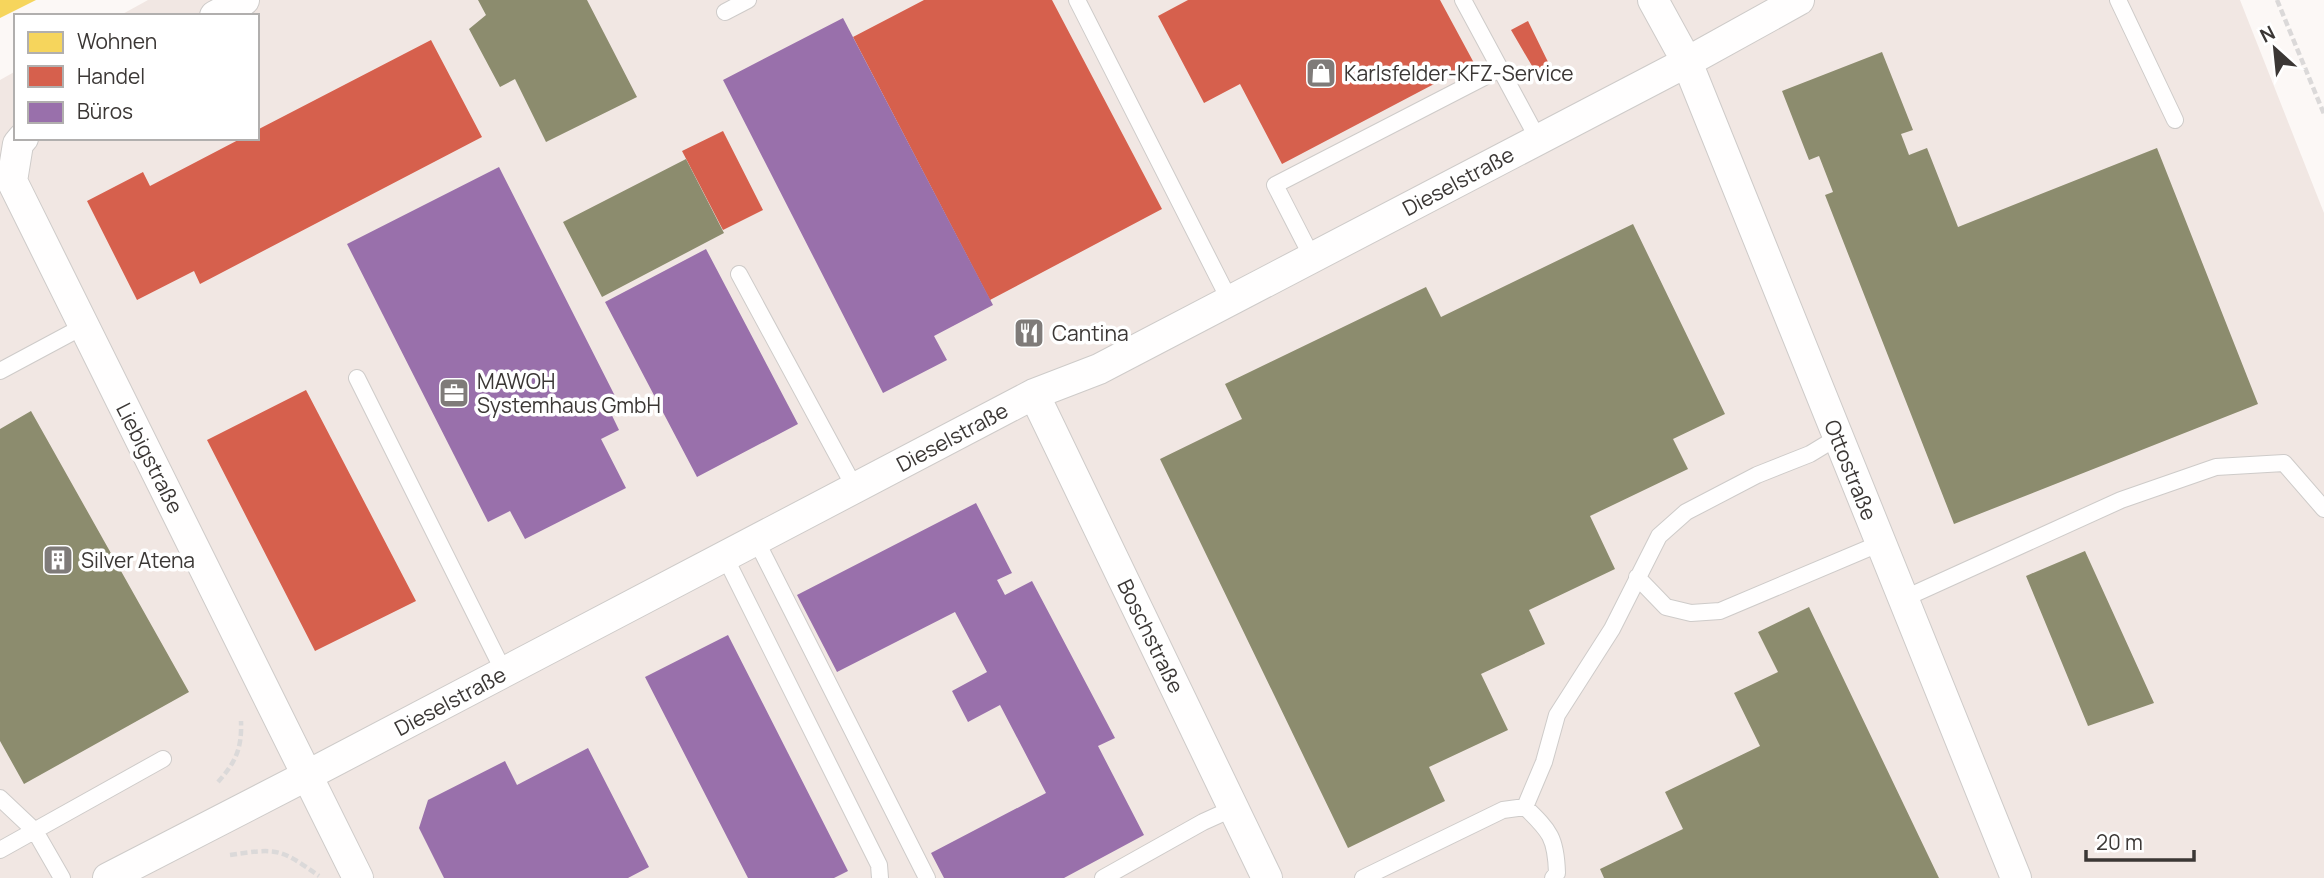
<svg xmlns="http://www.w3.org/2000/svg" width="2324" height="878" font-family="Manrope,sans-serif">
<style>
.built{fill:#f1e7e3}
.homes{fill:#f6d55c}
.shops{fill:#d6604d}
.offices{fill:#9970ab}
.industry{fill:#8c8c6e}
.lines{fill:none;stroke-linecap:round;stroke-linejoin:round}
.lane-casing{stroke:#cecbc9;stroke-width:18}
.street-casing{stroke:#cecbc9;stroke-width:32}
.path{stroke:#dbd9d9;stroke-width:4.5;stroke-dasharray:7 3.5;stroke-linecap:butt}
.lane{stroke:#fffefe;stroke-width:16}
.street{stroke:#fffefe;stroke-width:30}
.labels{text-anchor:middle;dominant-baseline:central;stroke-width:7;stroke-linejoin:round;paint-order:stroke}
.poi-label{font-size:21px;fill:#3b3735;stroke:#fff;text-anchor:start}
.street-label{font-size:21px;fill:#3b3735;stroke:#fff}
</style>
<rect width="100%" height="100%" fill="#fcf8f6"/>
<path class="built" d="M148,0H2240L2324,213V878H0V80L16,71V138H257V16H119Z"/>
<path class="homes" d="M0,0H36L0,18Z"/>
<path class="shops" d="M924,0H1052L1162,209L990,300L853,37Z
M1188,0H1440L1474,63L1282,164L1240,84L1204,103L1158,16Z
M1528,21L1549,64L1535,71L1511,30Z
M431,40L482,137L200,284L194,271L137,300L87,201L143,172L150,186L242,138H257V130Z
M723,131L763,210L723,230L682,151Z
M306,390L416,601L315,651L207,440Z"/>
<path class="offices" d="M843,18L993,305L934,336L947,360L883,393L723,80Z
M499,167L615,396L605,401L619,430L601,439L626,488L525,539L510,511L488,522L347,244Z
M706,249L798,424L697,477L605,302Z
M976,503L1012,573L997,580L1005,595L1032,581L1115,738L1098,746L1144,835L1064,878H944L931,853L1046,793L1000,705L968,722L952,691L987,672L955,612L837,672L797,595Z
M728,635L848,871L834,878H748L645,677Z
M588,748L649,867L628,878H444L419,828L428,800L505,761L517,785Z"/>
<path class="industry" d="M478,0H587L637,97L546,142L515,79L500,87L469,29L486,15Z
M1882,52L1913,130L1901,134L1909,155L1927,148L1958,227L2157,148L2258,404L1954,524L1825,195L1833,192L1819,156L1809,160L1782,91Z
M686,159L724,233L602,297L563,222Z
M1633,224L1725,414L1673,439L1688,469L1590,516L1615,569L1529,610L1545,644L1481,674L1508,730L1429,767L1445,801L1348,848L1160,459L1242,419L1225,384L1426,287L1441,317Z
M31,411L189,692L24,784L0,741V429Z
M2085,551L2154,703L2088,726L2026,576Z
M1809,607L1939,878H1604L1600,869L1683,829L1665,792L1760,746L1734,693L1778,672L1758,632Z"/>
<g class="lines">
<g class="lane-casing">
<path id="lane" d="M1077,0L1230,301
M1463,0L1538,139
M2118,0L2175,120
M725,12L748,0
M1312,257L1275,185L1500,69
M739,274L855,488
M0,371L84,326
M357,378L504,672
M756,540L927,878
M725,557L879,865L880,878
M1637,577L1666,607L1691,613L1720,611L1881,543
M1903,599L2121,500L2216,467L2284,463L2324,509
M0,798L35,831L62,878
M1525,807L1544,762L1557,715L1612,629L1659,536L1686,512L1757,475L1810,454L1838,437
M0,850L163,759
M1103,878L1203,822L1234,808
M1363,878L1503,810L1525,807C1550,831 1556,838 1557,873L1553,878"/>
</g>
<g class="street-casing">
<path id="street" d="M1653,0L1687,62L2016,878
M215,16L244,0
M23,138L18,144L12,181L358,878
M1034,394L1267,878
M108,878L308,775L1034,394L1099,369L1687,62L1799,0"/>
</g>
<path class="path" d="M2277,0L2324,114
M218,782C236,762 242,748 241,721
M230,855C277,848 280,848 319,876"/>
<use href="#lane" class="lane"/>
<use href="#street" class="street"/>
</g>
<defs>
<g id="shop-square" transform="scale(1.575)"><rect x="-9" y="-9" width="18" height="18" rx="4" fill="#7f7b79" stroke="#fff"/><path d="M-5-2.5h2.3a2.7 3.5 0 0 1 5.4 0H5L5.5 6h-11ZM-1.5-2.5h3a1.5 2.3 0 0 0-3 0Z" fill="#fff"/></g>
<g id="restaurant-square" transform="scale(1.575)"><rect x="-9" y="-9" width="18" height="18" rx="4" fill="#7f7b79" stroke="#fff"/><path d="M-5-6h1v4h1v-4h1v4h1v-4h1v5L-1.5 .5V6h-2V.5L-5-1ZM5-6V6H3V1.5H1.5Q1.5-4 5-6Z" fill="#fff"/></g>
<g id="office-square" transform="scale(1.575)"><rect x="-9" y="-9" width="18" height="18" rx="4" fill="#7f7b79" stroke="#fff"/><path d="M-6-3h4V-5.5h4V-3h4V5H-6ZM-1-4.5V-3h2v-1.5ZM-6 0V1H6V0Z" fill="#fff"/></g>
<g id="building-square" transform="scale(1.575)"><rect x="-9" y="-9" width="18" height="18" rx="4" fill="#7f7b79" stroke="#fff"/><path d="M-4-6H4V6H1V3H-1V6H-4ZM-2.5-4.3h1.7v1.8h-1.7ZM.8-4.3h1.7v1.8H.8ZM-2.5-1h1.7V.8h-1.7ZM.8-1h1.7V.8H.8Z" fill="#fff"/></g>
</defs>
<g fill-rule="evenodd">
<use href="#shop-square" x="1321" y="73"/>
<use href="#restaurant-square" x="1029" y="333"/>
<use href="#office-square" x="454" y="393"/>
<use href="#building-square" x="58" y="560"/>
</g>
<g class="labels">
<g class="poi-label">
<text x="1344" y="73">Karlsfelder-KFZ-Service</text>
<text x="1052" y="333">Cantina</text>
<text x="477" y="381">MAWOH<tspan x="477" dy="24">Systemhaus GmbH</tspan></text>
<text x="81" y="560">Silver Atena</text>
</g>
<g class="street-label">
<text transform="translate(1458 181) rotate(-28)">Dieselstraße</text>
<text transform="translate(952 437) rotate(-28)">Dieselstraße</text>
<text transform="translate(150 458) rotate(63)">Liebigstraße</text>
<text transform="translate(1851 470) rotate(68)">Ottostraße</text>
<text transform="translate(1151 636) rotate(64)">Boschstraße</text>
<text transform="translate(450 701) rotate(-28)">Dieselstraße</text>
</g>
</g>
<rect x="14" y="14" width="245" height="126" fill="#ffffff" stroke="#b1afae" stroke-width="2"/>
<rect x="28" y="32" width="35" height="21" fill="#f6d55c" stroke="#b1afae" stroke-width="2"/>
<text x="77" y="49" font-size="21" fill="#3b3735">Wohnen</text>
<rect x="28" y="66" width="35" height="21" fill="#d6604d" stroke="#b1afae" stroke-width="2"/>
<text x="77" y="84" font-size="21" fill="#3b3735">Handel</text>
<rect x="28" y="102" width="35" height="21" fill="#9970ab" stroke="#b1afae" stroke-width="2"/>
<text x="77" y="119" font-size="21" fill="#3b3735">Büros</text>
<g transform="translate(2275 49) rotate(333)" stroke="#ffffff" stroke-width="5" paint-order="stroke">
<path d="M0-5L12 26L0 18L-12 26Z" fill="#3b3735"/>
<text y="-10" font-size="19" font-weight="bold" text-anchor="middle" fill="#3b3735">N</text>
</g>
<path d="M2086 850v10h108v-10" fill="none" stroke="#3b3735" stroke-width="3.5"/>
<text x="2096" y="850" font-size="21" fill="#3b3735" stroke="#ffffff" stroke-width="5" paint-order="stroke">20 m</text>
</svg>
